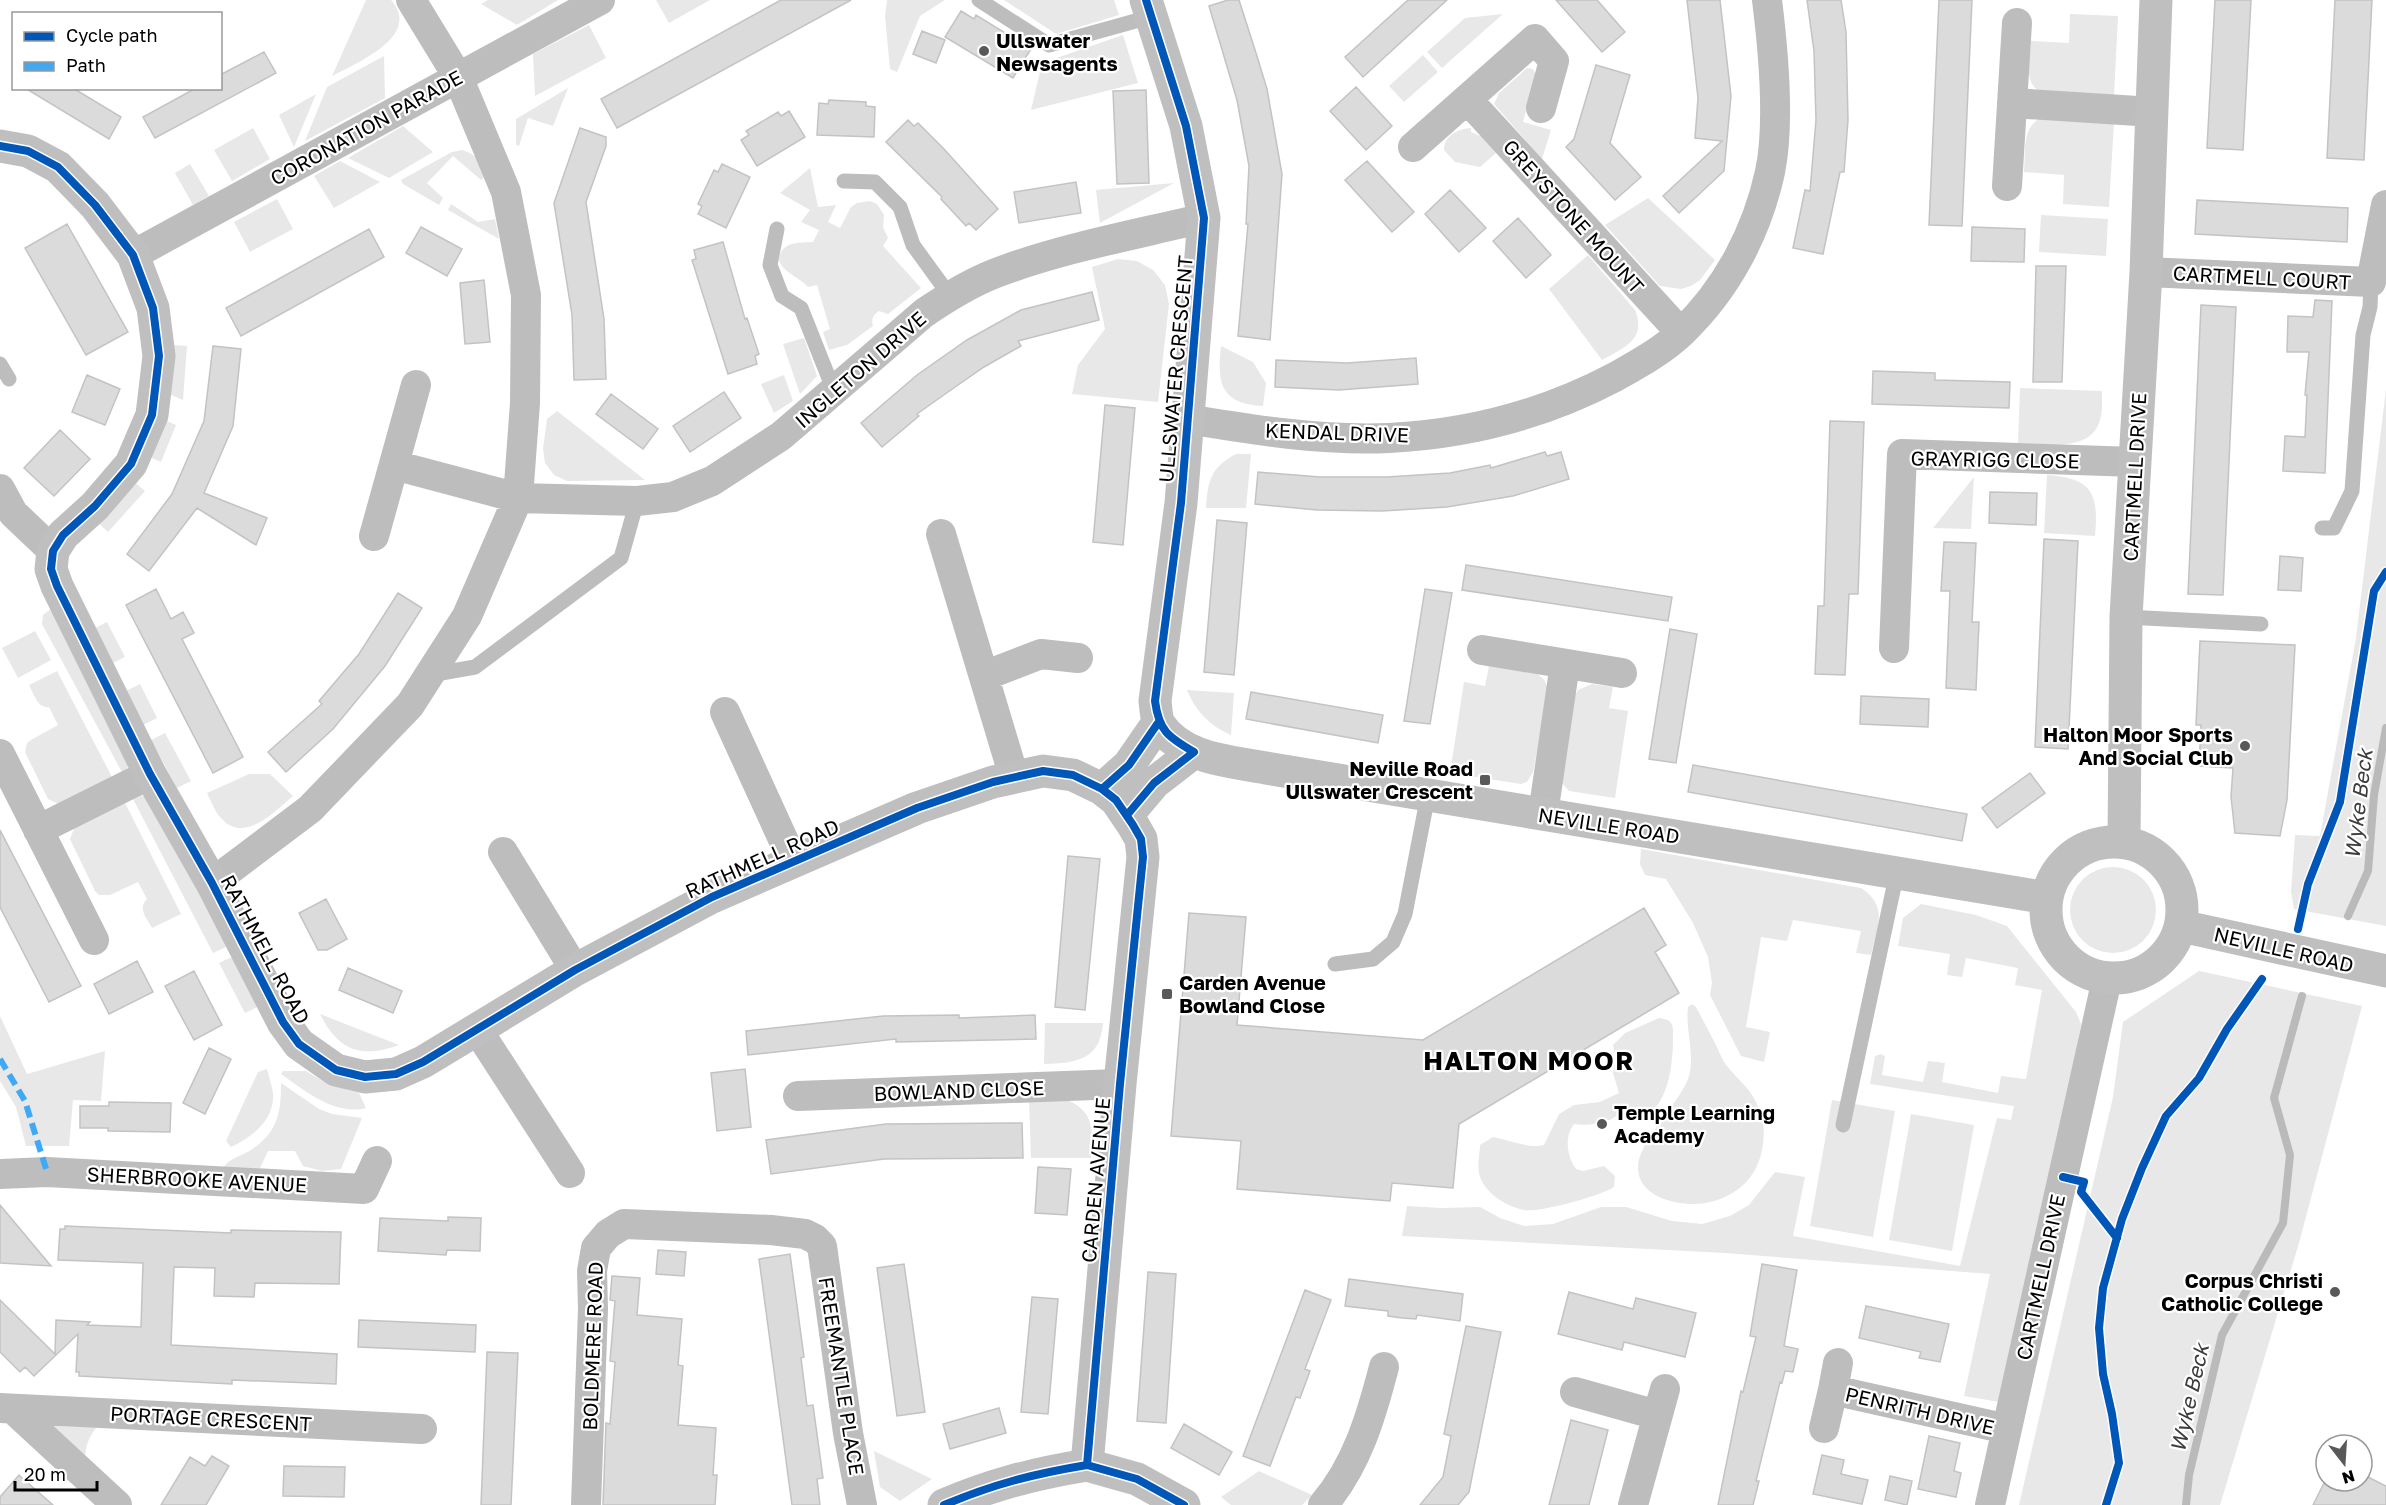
<svg xmlns="http://www.w3.org/2000/svg" width="2386" height="1505" font-family="'Golos Text',sans-serif">
<style>
.green{fill:#e8e8e8}
.lines{fill:none;stroke-linecap:round;stroke-linejoin:round}
.stream{stroke:#bababa;stroke-width:8}
.building{fill:#dbdbdb;stroke:#c3c3c3;stroke-width:1.5}
.lane{stroke:#bdbdbd;stroke-width:15}
.street{stroke:#bdbdbd;stroke-width:30}
.secondary{stroke:#bfbfbf;stroke-width:33}
.quiet{stroke:#3fa9f5;stroke-width:6;stroke-dasharray:12 6;stroke-linecap:butt}
.cycleway-casing{stroke:#fff;stroke-width:11}
.cycleway{stroke:#0057b8;stroke-width:8}
.poi-dot{fill:#595959;stroke:#fff;stroke-width:2}
.labels{text-anchor:middle;dominant-baseline:central;stroke-width:4.5;stroke-linejoin:round;paint-order:stroke}
.poi-label{font-size:20px;font-weight:bold;fill:#000;stroke:#fff;text-anchor:start}
.street-label{font-size:20px;fill:#000;stroke:#fff}
.water-label{font-size:21px;font-style:italic;fill:#3d3d3d;stroke:#fff}
.district-label{font-size:26px;font-weight:bold;letter-spacing:1.5px;fill:#000;stroke:#fff}
</style>
<rect width="100%" height="100%" fill="#fff"/>
<path class="green" d="M366,0H391C423,36 356,63 332,76Z
M488,0H558L517,25L481,4Z
M656,0H710L669,23Z
M887,0H945L920,16L897,72L890,69L885,16Z
M1004,0H1114L1119,15L1056,34Z
M1503,14L1442,68L1427,52L1465,18Z
M2070,14L2118,16L2114,96L2039,91C2023,81 2030,57 2031,41L2069,43Z
M589,25L606,58L535,96L533,54Z
M1123,35L1138,83L1031,110L1042,63Z
M1423,55L1438,72L1404,102L1389,86Z
M384,56L385,98L305,141L327,87Z
M1527,68L1533,69L1536,75L1523,122L1551,130L1542,159L1494,104L1499,93Z
M568,88L553,126L528,118L519,146L516,145V119Z
M316,94L294,147L279,115Z
M2042,118L2114,122L2109,207L2063,204L2064,175L2024,172C2026,154 2021,125 2042,118Z
M403,126L433,152L389,178L348,158Z
M253,128L270,159L232,181L214,150Z
M1471,128V132L1483,137L1496,153L1480,167L1455,162L1444,150C1444,135 1458,129 1471,128Z
M462,150C477,154 480,162 486,175L481,180L453,156L427,183L443,198L439,205L403,184L401,180L452,152Z
M340,161L380,182L334,208L314,176Z
M190,164L209,196L193,205L175,173Z
M810,168L818,207L836,205L828,222L840,228L851,207L857,203L870,201L877,204L884,215L883,227L888,238L883,246L921,288L888,314L879,311C873,315 871,319 873,326L847,345L829,350L823,332L830,329L817,285L808,287C798,276 783,273 779,260C781,241 798,243 813,242L819,230L801,222L810,210L780,193Z
M1174,183L1100,223L1096,190Z
M1648,198L1715,260L1700,280L1691,286L1681,289L1660,286L1605,225Z
M277,199L293,229L250,252L234,222Z
M451,204L478,222L495,219L499,239L448,210Z
M2041,215L2108,219L2106,256L2039,252Z
M1588,255L1635,310C1647,339 1624,348 1602,360L1549,289Z
M1118,259L1137,261L1153,270L1165,285L1169,304L1158,402L1072,394L1078,365L1105,329L1092,267Z
M804,338L817,376L800,394L783,344Z
M173,345L187,346L183,400L169,394Z
M1221,346L1253,362L1266,383L1263,406C1220,404 1217,383 1221,346Z
M784,375L793,401L774,413L761,384Z
M2020,388L2102,391C2102,402 2103,413 2099,423C2088,453 2043,443 2018,443Z
M2386,389V926L2294,909L2291,892L2295,835L2320,836L2356,638Z
M557,411L645,480L567,481L554,475L545,463L543,449L547,419Z
M162,419L176,425L161,462L147,456Z
M1236,454H1251L1246,508H1206C1208,481 1210,468 1236,454Z
M2047,475C2092,478 2099,493 2095,536L2044,533Z
M1974,477L1971,529L1933,528Z
M132,480L145,491L108,532L96,521Z
M52,608L130,764L123,774L42,624L43,615Z
M107,622L125,657L111,664L93,629Z
M35,631L51,660L18,678L2,648Z
M1489,666L1537,674C1545,679 1547,683 1548,693L1533,772L1527,782L1521,784L1450,773L1464,682L1485,686Z
M57,671L113,779L60,805L48,799L25,752L27,743L31,740L58,725L49,707C38,709 34,694 29,685Z
M140,684L157,718L143,725L126,691Z
M1592,684L1613,687L1609,708L1628,711L1615,798L1569,791L1561,782L1574,697L1578,690Z
M1187,690L1234,693L1231,735C1210,726 1195,711 1187,690Z
M165,733L191,781L177,788L151,740Z
M249,774H270L293,796C275,811 244,845 221,818C215,812 211,801 207,793Z
M141,795L153,801L228,946L213,953L133,799Z
M124,801L181,914L152,928C147,919 137,908 147,899L138,882L110,895H99L95,891L70,839L75,826Z
M1641,849L1861,888C1889,906 1877,928 1871,955L1856,953L1861,931L1793,920L1787,941L1761,937L1746,1027L1770,1032L1764,1062L1741,1056L1710,995L1712,983L1708,957L1693,923L1666,879L1645,875L1640,864Z
M2070 910a43 43 0 1 1 86 0a43 43 0 1 1-86 0Z
M1921,904L1976,915L2007,926L2076,1012L2081,1024L2034,1277L1999,1402L1964,1396L1990,1274L1725,1253L1402,1236L1407,1206L1441,1208L1480,1207L1500,1218L1524,1226L1553,1224L1601,1207H1626L1672,1221L1702,1224L1730,1216L1749,1205L1775,1172L1805,1177L1793,1236L1960,1266L1997,1118L2011,1120L2014,1106L1870,1084L1875,1056L1881,1054L1885,1056L1882,1075L1923,1082L1928,1061L1945,1063L1942,1082L1998,1093L2001,1076L2026,1079L2042,990L2015,985L2018,968L1966,958L1962,977L1947,975L1950,954L1898,946L1903,918Z
M234,956L260,1006L245,1013L219,963Z
M2199,971L2362,1006L2299,1243L2220,1505H2019L2113,1097L2123,1022Z
M1692,1004L1696,1007C1703,1020 1710,1034 1717,1047C1720,1054 1723,1062 1728,1067C1743,1086 1753,1089 1761,1115C1765,1126 1764,1139 1762,1150C1754,1194 1707,1213 1667,1200C1652,1195 1639,1186 1638,1169C1636,1144 1678,1105 1688,1079C1696,1057 1685,1030 1688,1007Z
M320,1014L399,1045C360,1059 338,1050 320,1014Z
M0,1016L27,1074L105,1051L101,1101L73,1100L69,1146H26L16,1107L0,1081Z
M1659,1018C1660,1018 1668,1020 1668,1020C1674,1024 1673,1031 1673,1037C1673,1065 1669,1106 1640,1121L1628,1116L1624,1111C1618,1112 1617,1116 1612,1119C1600,1124 1586,1126 1574,1124C1564,1137 1567,1156 1576,1169L1583,1171L1604,1166L1615,1176L1614,1187C1600,1196 1539,1213 1524,1210C1505,1206 1483,1192 1479,1173C1477,1164 1480,1153 1480,1145L1493,1137C1509,1140 1529,1149 1544,1145L1559,1114L1574,1105L1600,1102L1619,1093L1613,1073L1616,1058L1613,1045L1625,1033Z
M1045,1023H1103C1100,1060 1077,1063 1044,1064Z
M267,1069C269,1077 272,1086 273,1093C275,1120 252,1137 231,1147L226,1141L258,1072Z
M283,1071H306L326,1083L359,1093L366,1108C335,1116 305,1091 281,1074Z
M281,1083L319,1109L332,1114L362,1118L341,1169L322,1171L303,1166L295,1151H268L260,1168H223C231,1157 240,1157 251,1150C278,1132 281,1113 281,1083Z
M1058,1097C1093,1107 1094,1126 1091,1158H1031L1029,1099Z
M1832,1100L1895,1111L1873,1237L1810,1226Z
M1911,1114L1974,1125L1952,1251L1889,1240Z
M40,1421L100,1423C89,1436 85,1445 85,1462Z
M874,1451L932,1479L900,1501L880,1487Z
M1259,1471L1312,1495L1302,1505H1231L1221,1497Z"/>
<g class="lines">
<path class="stream" d="M2348,916L2368,871L2374,795L2386,728
M2186,1505L2189,1475L2222,1335L2283,1223L2290,1155L2274,1098L2302,996"/>
</g>
<path class="building" d="M781,0H851L617,128L601,99Z
M1228,0H1239L1256,53L1267,89L1282,174L1270,340L1238,336L1248,224H1246L1249,166L1237,100L1209,6Z
M1408,0H1447L1363,77L1345,57Z
M1556,0H1597L1625,32L1602,52Z
M1687,0H1720L1731,96L1724,171L1679,213L1663,196L1722,141L1695,138L1698,98Z
M1807,0H1841L1846,32L1848,120L1844,172H1840L1823,254L1793,248L1805,190L1810,191L1816,120L1814,51Z
M1939,0H1972L1962,226L1929,225Z
M2215,0H2251L2243,150L2207,148Z
M2335,0H2372L2364,160L2327,158Z
M961,11L974,19L976,15L1031,49L1013,78L945,37Z
M922,31L945,40L936,63L913,54Z
M264,52L276,73L155,138L143,117L196,88H220V75Z
M1596,65L1630,75L1610,143L1641,177L1615,200L1566,147L1574,139Z
M1356,87L1392,126L1366,150L1330,111Z
M25,88H73L121,117L109,139Z
M1146,90L1149,183L1117,184L1113,91Z
M829,100L866,102V106L875,107L874,137L817,135L819,103L828,104Z
M789,111L805,137L757,166L741,140L749,135L746,131L778,112L781,116Z
M908,120L914,126L918,123L944,149L998,209L976,230L969,223L966,226L941,199L942,197L886,142Z
M580,128L606,137V146L586,202L604,319L606,379L574,380L572,315L554,203Z
M1367,161L1414,212L1392,232L1345,180Z
M722,164L750,177L726,228L698,214L702,206L698,204L714,170L718,172Z
M1076,182L1081,213L1019,223L1014,192Z
M1450,190L1486,228L1459,252L1425,214Z
M2197,200L2348,208L2347,242L2195,234Z
M1518,218L1551,255L1526,278L1493,241Z
M67,224L128,332L86,355L25,248Z
M421,227L462,249L447,276L406,253Z
M1972,227L2025,229L2024,262L1971,261Z
M369,229L384,257L241,336L226,308Z
M723,242L745,319L747,318L759,354L755,356L757,364L728,374L692,260L696,259L694,250Z
M2036,266H2066L2062,382H2033Z
M484,280L490,342L465,344L460,283Z
M1092,292L1099,320L1018,341L1021,346L984,367L948,392L917,414L919,416L882,447L861,423L917,375L967,340L1021,310Z
M2315,300L2332,301L2325,473L2283,471L2285,436L2305,437L2307,395H2305L2309,352H2287L2288,316L2313,317Z
M2201,305L2236,307L2223,595L2188,594Z
M213,346L241,349L233,426L204,493L267,518L256,545L197,508L149,571L127,554L172,494L204,421Z
M1416,358L1418,384L1339,390L1275,387L1276,360L1347,363Z
M1873,371L1935,373V380L2010,382L2009,408L1872,404Z
M87,375L120,389L105,425L72,412Z
M724,392L741,418L690,452L673,426Z
M611,394L658,429L643,449L596,414Z
M1105,405L1135,408L1123,545L1093,542Z
M1830,421L1864,422L1858,594H1849L1845,675L1815,674L1818,606H1824Z
M60,430L90,459L54,496L24,468Z
M1545,452L1547,456L1561,452L1569,479L1513,496L1447,507L1382,511L1317,510L1255,504L1258,472L1320,477H1387L1450,473L1490,465L1491,468Z
M1990,492L2037,493L2036,525L1989,523Z
M1217,520L1247,523L1234,675L1204,672Z
M2044,539L2078,541L2068,749L2035,747Z
M1944,542L1976,543L1972,622H1979L1976,690L1946,688L1950,591H1941Z
M2280,556L2303,558L2301,591L2278,590Z
M1466,565L1672,597L1668,621L1462,590Z
M156,589L171,619L183,612L194,633L182,639L243,757L213,773L126,605Z
M1425,589L1452,593L1430,724L1404,721Z
M398,593L422,608L385,666L333,729L286,772L268,752L322,704L319,701L359,654Z
M1670,629L1697,634L1676,763L1649,759Z
M2200,641L2295,645L2287,800L2280,836L2235,833L2231,797L2233,768L2199,766L2201,725H2196Z
M1251,692L1383,715L1378,743L1246,719Z
M1861,696L1929,699L1928,727L1860,724Z
M1693,765L1967,814L1962,841L1688,792Z
M2030,773L2045,793L1997,828L1982,808Z
M0,830L81,986L49,1002L0,907Z
M1068,856L1100,859L1085,1010L1055,1007Z
M326,899L347,939L327,950H318L299,913Z
M1644,908L1666,945L1655,952L1679,993L1459,1124L1453,1188L1392,1183L1390,1201L1237,1189L1241,1141L1171,1136L1189,913L1246,917L1237,1025L1423,1040Z
M137,961L153,992L109,1014L94,984Z
M348,968L402,991L393,1013L339,990Z
M194,971L222,1025L194,1040L165,986Z
M959,1015V1018L1035,1015L1036,1039L896,1042V1039L748,1055L746,1031L883,1016Z
M209,1048L231,1059L205,1114L183,1103Z
M745,1069L751,1127L717,1131L711,1073Z
M109,1102L171,1103L170,1132L108,1131V1128H80V1106H109Z
M1022,1123L1023,1158L884,1159L771,1174L766,1140L886,1124Z
M1038,1167L1071,1169L1067,1215L1035,1213Z
M0,1205L51,1266L0,1263Z
M448,1217L481,1218L480,1251L447,1250L446,1255L378,1251L380,1218L448,1221Z
M65,1226L231,1233V1230L341,1232L339,1284L255,1283L254,1297L214,1296L215,1268L174,1267L171,1345L337,1354L336,1384L232,1380V1384L79,1376V1372H76L78,1334L34,1376L25,1367L20,1372L0,1352V1300L55,1354L56,1320L90,1322L87,1325L141,1327L143,1263L58,1260L60,1229H65Z
M658,1250L686,1252L684,1276L656,1274Z
M790,1254L804,1357L801,1358L807,1406L813,1405L823,1478L817,1479L820,1505H792L759,1259Z
M904,1264L925,1412L897,1416L877,1268Z
M1762,1264L1797,1270L1784,1346L1798,1349L1793,1372L1785,1371L1782,1383L1780,1382L1756,1481H1759L1753,1505H1718L1741,1391L1743,1392L1756,1337L1750,1336Z
M1148,1272L1176,1274L1166,1423L1137,1421Z
M612,1276L640,1278L637,1315L682,1319L678,1365L683,1366L678,1425L716,1428L713,1475H717L715,1505H603L606,1423L610,1424L615,1362L610,1361L615,1301L610,1300Z
M1349,1279L1463,1294L1460,1321L1417,1315L1416,1319L1402,1318L1388,1316V1311L1345,1306Z
M1305,1290L1331,1300L1305,1369L1310,1371L1300,1398L1296,1397L1270,1466L1243,1456Z
M1569,1292L1633,1309L1636,1298L1696,1313L1685,1357L1624,1342L1622,1350L1558,1334Z
M1032,1297L1058,1299L1048,1414L1021,1412Z
M1866,1306L1949,1324L1940,1362L1919,1358L1921,1352L1859,1338Z
M359,1320L476,1325L475,1352L358,1347Z
M1466,1326L1501,1332L1469,1492L1458,1505H1420L1443,1477L1451,1436L1444,1434Z
M487,1352L518,1353L511,1505H481Z
M999,1408L1006,1433L950,1449L943,1424Z
M1571,1420L1608,1430L1589,1505H1549Z
M1184,1424L1232,1452L1219,1475L1171,1448Z
M1929,1436L1960,1443L1954,1471L1961,1473L1956,1497L1918,1489Z
M1822,1455L1844,1460L1841,1474L1868,1480L1862,1504L1813,1494Z
M212,1456L229,1466L206,1505H161L190,1457L205,1466Z
M284,1466L345,1467L344,1497L283,1496Z
M2362,1474L2386,1486V1505H2313L2326,1479L2362,1481Z
M19,1475L20,1476L53,1505H0V1497Z
M1890,1476L1912,1481L1907,1505L1885,1500Z"/>
<g class="lines">
<path class="lane" d="M979,0L1049,45L1150,17
M844,181L875,182L900,207L913,245L950,296
M777,229L770,265L782,296L801,308L834,391
M0,364L9,379
M2322,528H2334L2352,491L2363,335L2370,307L2371,282
M2126,617L2261,624
M430,675L475,667L621,558L637,501
M1335,964L1373,959L1393,942L1405,914L1428,795
M1843,1125L1897,872"/>
<path class="street" d="M1467,99L1681,333
M2012,103L2153,112
M1413,147L1535,39L1554,61L1541,108
M2007,186L2017,23
M133,255L600,0
M2146,272L2371,282L2386,205
M1187,419C1254,430 1322,441 1389,438C1469,434 1545,414 1615,377C1638,364 1662,351 1682,332C1727,289 1757,232 1770,172C1780,124 1773,48 1767,0
M394,465L518,498L637,501L673,497L712,481L781,436L924,313C946,298 970,283 996,273C1062,248 1134,235 1204,218
M0,489L13,513L53,551
M941,534L1014,777
M374,536L416,385
M1894,648L1902,454L2135,462
M1482,650L1622,673
M984,676L1041,654L1078,658
M725,712L793,861
M0,754L94,940
M1543,814L1565,664
M38,830L150,774
M503,852L575,970
M212,883L310,809L410,705L467,616L518,498L525,403L526,295L506,192L458,77L411,0
M477,1029L570,1173
M798,1096L1120,1084
M0,1174L47,1172L364,1189L377,1161
M1833,1390L1838,1363
M1575,1392L1657,1415
M0,1408L422,1429
M13,1409L117,1505
M1824,1428L1833,1390L2007,1429
M586,1505L593,1309L592,1271L596,1248L608,1234L624,1224L771,1230L805,1234L815,1239L822,1246L848,1433L862,1505
M1323,1505C1357,1465 1371,1417 1384,1367
M1633,1505L1665,1389
M1990,1505L2107,979"/>
<path class="secondary" d="M1146,0L1186,126L1204,218L1181,503L1155,701C1156,708 1156,718 1159,724C1182,759 1229,761 1266,768L2047,898
M0,146L28,151L58,167L95,205L133,255L153,308L159,356L152,415L131,464L95,506L63,535L53,551L51,569L57,586L150,774L212,883L283,1022L299,1044L336,1070L365,1077L396,1074L423,1062L575,970L712,897L917,808L993,782L1043,771L1073,775L1102,789L1116,800L1133,825L1141,839L1143,857L1120,1084L1087,1465L1137,1479L1184,1505
M1102,789L1129,765L1158,723
M1127,815L1154,783L1194,752
M2046 910a68 68 0 1 1 136 0a68 68 0 1 1-136 0Z
M2124,842L2126,617L2146,272L2156,0
M2181,926L2386,971
M944,1505C994,1484 1033,1474 1087,1465"/>
<path class="quiet" d="M0,1059L25,1101L47,1172"/>
<g class="cycleway-casing">
<path id="cycleway" d="M0,146L28,151L58,167L95,205L133,255L153,308L159,356L152,415L131,464L95,506L63,535L53,551L51,569L57,586L150,774L212,883L283,1022L299,1044L336,1070L365,1077L396,1074L423,1062L575,970L712,897L917,808L993,782L1043,771L1073,775L1102,789L1116,800L1133,825L1141,839L1143,857L1120,1084L1087,1465L1137,1479L1184,1505
M1102,789L1129,765L1158,723
M1127,815L1154,783L1194,752C1168,737 1159,731 1155,701L1181,503L1204,218L1186,126L1146,0
M2298,929L2308,884L2340,802L2374,591L2386,572
M2063,1177L2084,1182L2081,1192L2117,1238
M944,1505C994,1484 1033,1474 1087,1465
M2106,1505L2119,1463L2112,1414L2103,1374L2099,1328L2103,1288L2122,1219L2142,1168L2166,1116L2199,1078L2227,1029L2262,979"/>
</g>
<use href="#cycleway" class="cycleway"/>
</g>
<g class="poi-dot">
<circle cx="984" cy="51" r="6"/>
<circle cx="2245" cy="746" r="6"/>
<rect x="1479" y="774" width="12" height="12" rx="3"/>
<rect x="1161" y="988" width="12" height="12" rx="3"/>
<circle cx="1602" cy="1124" r="6"/>
<circle cx="2335" cy="1292" r="6"/>
</g>
<g class="labels">
<g class="poi-label">
<text x="996" y="40">Ullswater<tspan x="996" dy="23">Newsagents</tspan></text>
<text x="2233" y="734" text-anchor="end">Halton Moor Sports<tspan x="2233" dy="23">And Social Club</tspan></text>
<text x="1473" y="768" text-anchor="end">Neville Road<tspan x="1473" dy="23">Ullswater Crescent</tspan></text>
<text x="1179" y="982">Carden Avenue<tspan x="1179" dy="23">Bowland Close</tspan></text>
<text x="1614" y="1112">Temple Learning<tspan x="1614" dy="23">Academy</tspan></text>
<text x="2323" y="1280" text-anchor="end">Corpus Christi<tspan x="2323" dy="23">Catholic College</tspan></text>
</g>
<g class="street-label">
<text transform="translate(366 127) rotate(-29)">CORONATION PARADE</text>
<text transform="translate(1574 216) rotate(48)">GREYSTONE MOUNT</text>
<text transform="translate(2262 277) rotate(3)">CARTMELL COURT</text>
<text transform="translate(860 369) rotate(-41)">INGLETON DRIVE</text>
<text transform="translate(1175 369) rotate(-85)">ULLSWATER CRESCENT</text>
<text transform="translate(1337 432) rotate(2)">KENDAL DRIVE</text>
<text transform="translate(1995 459) rotate(1)">GRAYRIGG CLOSE</text>
<text transform="translate(2134 477) rotate(-87)">CARTMELL DRIVE</text>
<text transform="translate(1609 825) rotate(9)">NEVILLE ROAD</text>
<text transform="translate(762 858) rotate(-24)">RATHMELL ROAD</text>
<text transform="translate(266 949) rotate(62)">RATHMELL ROAD</text>
<text transform="translate(2284 949) rotate(13)">NEVILLE ROAD</text>
<text transform="translate(959 1090) rotate(-2)">BOWLAND CLOSE</text>
<text transform="translate(197 1179) rotate(3)">SHERBROOKE AVENUE</text>
<text transform="translate(1095 1180) rotate(-85)">CARDEN AVENUE</text>
<text transform="translate(2040 1277) rotate(-78)">CARTMELL DRIVE</text>
<text transform="translate(592 1346) rotate(-88)">BOLDMERE ROAD</text>
<text transform="translate(842 1376) rotate(81)">FREEMANTLE PLACE</text>
<text transform="translate(1920 1410) rotate(13)">PENRITH DRIVE</text>
<text transform="translate(211 1418) rotate(3)">PORTAGE CRESCENT</text>
</g>
<g class="water-label">
<text transform="translate(2358 804) rotate(-83)">Wyke Beck</text>
<text transform="translate(2189 1398) rotate(-77)">Wyke Beck</text>
</g>
<g class="district-label">
<text x="1529" y="1060">HALTON MOOR</text>
</g>
</g>
<rect x="12" y="12" width="210" height="78" fill="#ffffff" stroke="#999999" stroke-width="1.5"/>
<rect x="24" y="32" width="30" height="9" fill="#0057b8" stroke="#999999" stroke-width="1.5"/>
<text x="66" y="42" font-size="18" fill="#000000">Cycle path</text>
<rect x="24" y="62" width="30" height="9" fill="#3fa9f5" stroke="#999999" stroke-width="1.5"/>
<text x="66" y="72" font-size="18" fill="#000000">Path</text>
<g transform="translate(2344 1463) rotate(163)"><circle r="28" fill="#ffffff" stroke="#999999" stroke-width="1.5"/>
<path d="M0-4.5L10 22L0 15L-10 22Z" fill="#595959"/>
<text y="-9" font-size="16" font-weight="bold" text-anchor="middle" fill="#000000">N</text>
</g>
<path d="M15 1481v9h82v-9" fill="none" stroke="#000000" stroke-width="3"/>
<text x="24" y="1481" font-size="18" fill="#000000" stroke="#ffffff" stroke-width="4.5" paint-order="stroke">20 m</text>
</svg>
